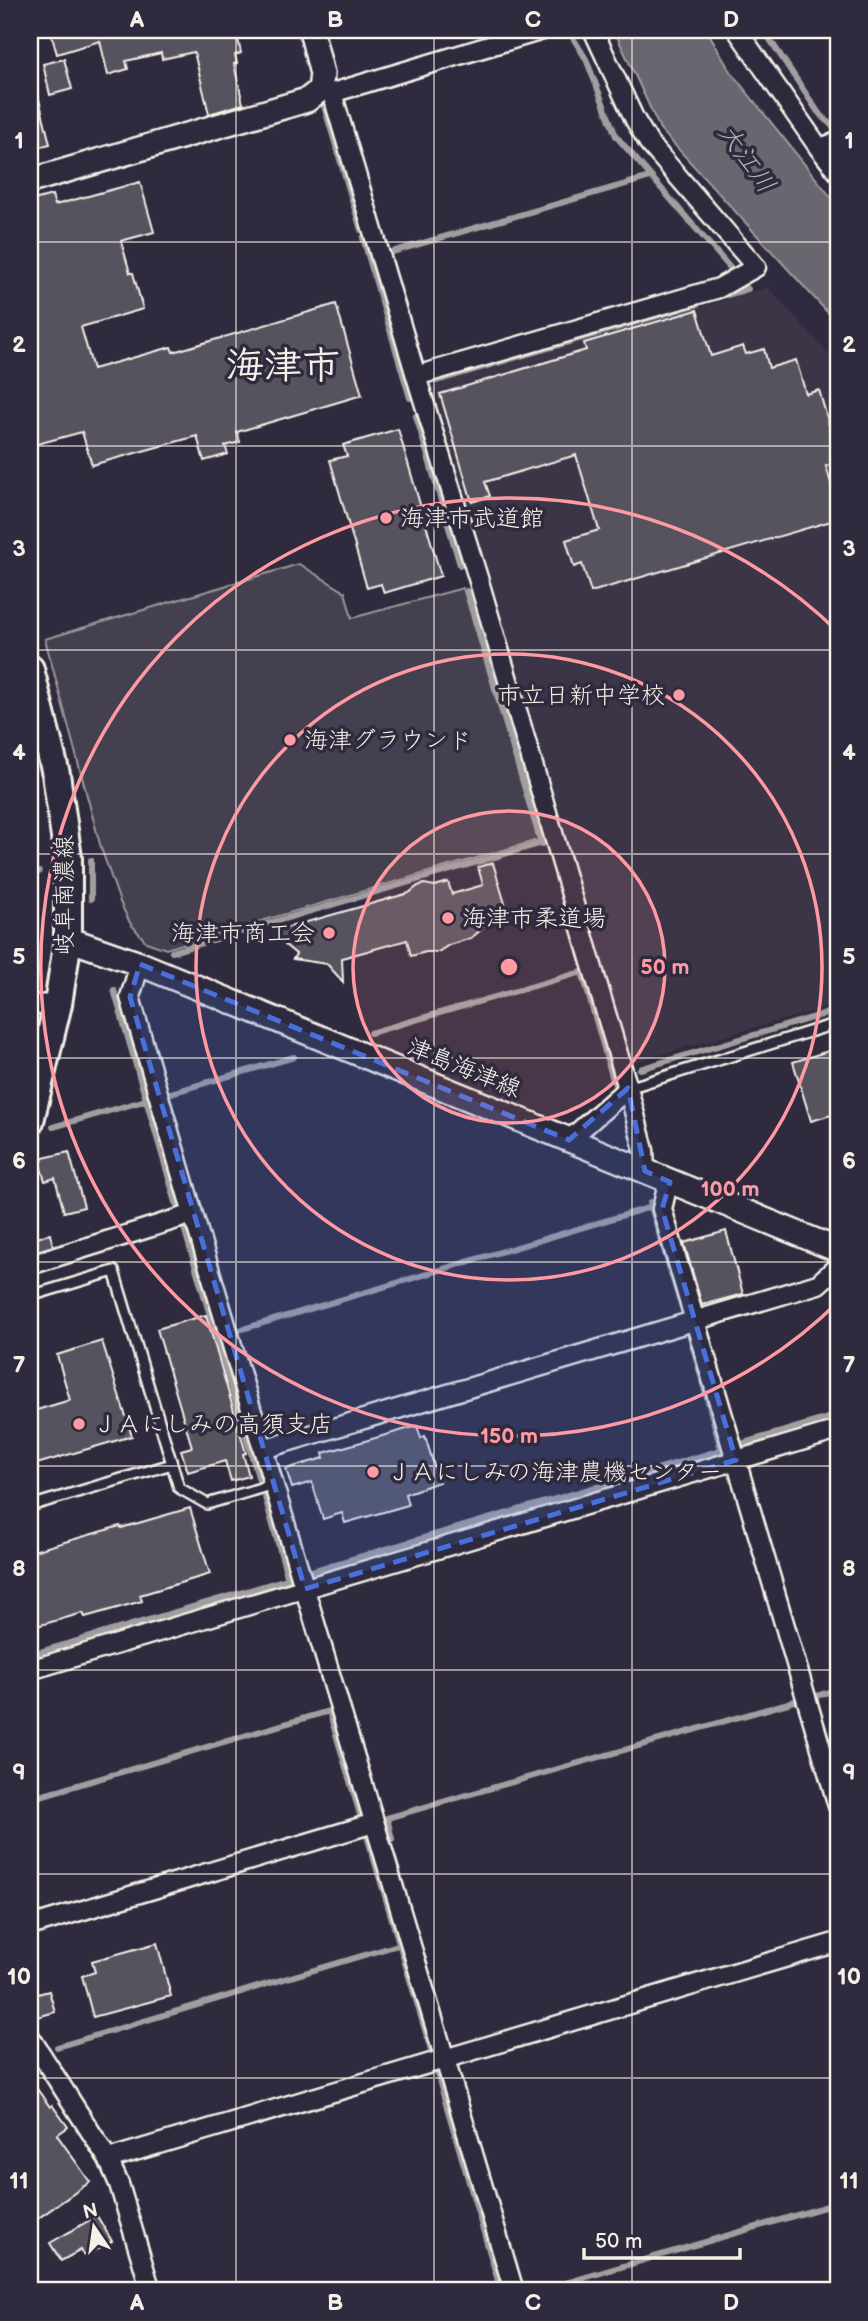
<svg xmlns="http://www.w3.org/2000/svg" width="868" height="2321" font-family="'Balsamiq Sans','Klee One',sans-serif">
<style>
.built{fill:#3b3647}
.green{fill:#454050;stroke:#9c989c;stroke-width:2}
.water{fill:#6a6670;stroke:#a19ea0;stroke-width:2}
.lines{fill:none;stroke-linecap:round;stroke-linejoin:round}
.stream{stroke:#a19ea0;stroke-width:6}
.building{fill:#56525f;stroke:#f4f1e8;stroke-width:2}
.lane-casing{stroke:#f4f1e8;stroke-width:14}
.street-casing{stroke:#f4f1e8;stroke-width:23}
.secondary-casing{stroke:#f4f1e8;stroke-width:28}
.primary-casing{stroke:#f4f1e8;stroke-width:32}
.lane{stroke:#2f2a3d;stroke-width:9}
.street{stroke:#2f2a3d;stroke-width:18}
.secondary{stroke:#2f2a3d;stroke-width:23}
.primary{stroke:#2f2a3d;stroke-width:26}
.marked{fill:#486fdb;fill-opacity:0.2;stroke:#486fdb;stroke-width:5;stroke-dasharray:14 9;stroke-linejoin:round}
.grid{fill:none;stroke:#f4f1e8;stroke-width:2;stroke-opacity:0.55}
.ring{fill:none;stroke:#ff9aa2;stroke-width:3.5}
.poi-dot{fill:#ff9aa2;stroke:#2f2a3d;stroke-width:2.5}
.labels{text-anchor:middle;dominant-baseline:central;stroke-width:7;stroke-linejoin:round;paint-order:stroke}
.poi-label{font-size:24px;fill:#f4f1e8;stroke:#2f2a3d;text-anchor:start}
.street-label{font-size:24px;fill:#f4f1e8;stroke:#2f2a3d}
.water-label{font-size:26px;font-style:italic;fill:#b6b2b2;stroke:#2f2a3d}
.town-label{font-size:38px;font-weight:bold;fill:#f4f1e8;stroke:#2f2a3d}
.centre{fill:#ff9aa2;stroke:#2f2a3d;stroke-width:3.5}
.ring-label{font-size:21px;text-anchor:middle;font-weight:bold;fill:#ff9aa2;stroke:#2f2a3d;stroke-width:7;stroke-linejoin:round;paint-order:stroke}
.neatline{fill:none;stroke:#f4f1e8;stroke-width:2.5}
.grid-label{font-size:23px;text-anchor:middle;font-weight:bold;fill:#f4f1e8}
</style>
<rect width="100%" height="100%" fill="#2f2a3d"/>
<filter id="ink" filterUnits="userSpaceOnUse"><feTurbulence type="fractalNoise" baseFrequency=".0143" numOctaves="2"/><feDisplacementMap in="SourceGraphic" scale="14" xChannelSelector="R" yChannelSelector="G"/><feConvolveMatrix kernelMatrix="1 2 1 2 8 2 1 2 1" color-interpolation-filters="sRGB"/></filter>
<g filter="url(#ink)">
<path class="built" d="M768,287L838,364V1004L628,1064L427,387Z"/>
<path class="green" d="M299,564L345,592L352,618L463,588L538,840L166,949L146,942L130,923L120,902L101,848L45,639Z"/>
<path class="water" d="M614,30H707L730,71L838,206V324L660,129Z"/>
<g class="lines">
<path class="stream" d="M764,30L767,35L783,30
M570,33L586,59L616,136L731,269
M767,35L818,112L834,128
M324,106L361,230
M363,238L410,398
M392,252L650,177
M728,295L748,289L744,285
M436,381L698,304
M416,416L460,565
M467,591L542,844
M91,860V899
M30,875L39,872
M172,952L542,843
M114,990L177,1206
M370,1033L582,972L614,1083
M640,1069L838,1010
M164,1095L294,1057
M53,1127L150,1099
M651,1207L679,1299
M184,1228L259,1480
M236,1331L651,1207L650,1202
M690,1336L721,1449
M744,1443L838,1415
M265,1497L288,1579
M305,1573L728,1448
M30,1655L294,1577
M816,1696L838,1689
M30,1799L329,1711L361,1818
M367,1836L431,2050
M388,1840L392,1839L387,1818L795,1701
M57,2047L398,1945
M436,2070L501,2291
M539,2291L838,2203"/>
</g>
<path class="building" d="M50,30H236L241,53L235,55L237,63L234,64L243,104L209,114L194,52L162,59L161,53L126,61L128,69L108,75L100,41L57,54Z
M64,59L72,89L50,95L43,64Z
M36,87L50,144L30,149V88Z
M140,182L154,232L121,241L130,273H133L143,309L81,327L93,369L171,347L173,352L336,304L362,395L237,432L240,442L225,446L228,454L204,461L197,436L92,465L82,432L30,446V255L38,252L30,224V201L52,195L55,205Z
M697,310L711,356L743,346L746,354L764,349L769,368L796,360L806,394L819,390L838,456V463L826,466L838,507V519L591,592L582,564L574,567L566,540L599,530L576,455L485,482L490,496L472,502L440,394L586,350L584,343Z
M398,429L441,576L384,593L381,584L367,588L330,460L347,456L343,445Z
M493,863L508,914L487,920L482,929L471,938L449,945L438,952H426L411,956L407,940L342,958L343,982L327,964L293,959L296,954L285,945L275,931L409,893L418,886L424,884L435,886L448,882L452,894L483,885L478,867Z
M838,1048V1113L811,1121L793,1062Z
M69,1152L84,1207L64,1212L55,1178L45,1181L40,1165L43,1158Z
M726,1231L743,1294L702,1305L684,1243Z
M50,1234L53,1246L30,1253V1240Z
M206,1315L246,1453L243,1454L249,1476L231,1481L225,1461L188,1472L181,1450L192,1447L157,1329Z
M102,1341L132,1436L30,1466V1412L70,1400L57,1355Z
M417,1426L421,1438L425,1436L439,1482L405,1494L408,1505L345,1523L342,1513L323,1519L312,1482L292,1488L286,1469L324,1458L323,1453Z
M190,1508L210,1574L140,1595L142,1601L85,1617L83,1613L30,1628V1552L120,1526L121,1528Z
M157,1943L171,1996L93,2017L82,1976L95,1972L92,1961Z
M49,1991L55,2012L34,2018L30,1996Z
M30,2079L50,2107L52,2105L68,2127L57,2135L90,2182L30,2224Z
M97,2216L112,2241L84,2256L81,2250L61,2261L50,2243Z"/>
<g class="lines">
<g class="lane-casing">
<path id="lane" d="M628,1088L838,1023
M30,1296L114,1271L172,1464
M30,1506L172,1464L179,1488L207,1504L274,1484"/>
</g>
<g class="street-casing">
<path id="street" d="M737,30L819,148L838,172
M320,90L332,93L416,376L478,578L628,1088L644,1150L645,1171
M332,93L543,30
M819,148L838,142
M416,376L719,288L756,267L649,143L635,120L593,30
M30,1005L58,1004
M569,1140L628,1088
M670,1182L666,1192L662,1209L838,1806
M193,1214L514,2291
M30,1265L193,1214L130,997L140,964
M263,1449L818,1284L838,1266
M30,1670L838,1430
M30,1926L374,1823
M30,2037L108,2159L119,2184L151,2291
M108,2159L838,1942"/>
</g>
<g class="secondary-casing">
<path id="secondary" d="M30,181L307,100L320,90L322,74L311,30
M68,939L140,964L838,1250"/>
</g>
<g class="primary-casing">
<path id="primary" d="M30,669L56,774L68,858V939L58,1004L30,1121"/>
</g>
<use href="#lane" class="lane"/>
<use href="#street" class="street"/>
<use href="#secondary" class="secondary"/>
<use href="#primary" class="primary"/>
</g>
</g>
<path class="marked" d="M140,964L569,1140L628,1088L645,1171L670,1182L662,1209L736,1460L305,1589L130,997Z"/>
<path class="grid" d="M236,30V2291M434,30V2291M632,30V2291M30,242H838M30,446H838M30,650H838M30,854H838M30,1058H838M30,1262H838M30,1466H838M30,1670H838M30,1874H838M30,2078H838"/>
<circle cx="509" cy="967" r="156" fill="#ff9aa2" fill-opacity=".12"/>
<g class="ring">
<circle cx="509" cy="967" r="156"/>
<circle cx="509" cy="967" r="313"/>
<path d="M838 1302A469 469 0 1 1 838 632"/>
</g>
<g class="poi-dot">
<circle cx="386" cy="518" r="7"/>
<circle cx="679" cy="695" r="7"/>
<circle cx="290" cy="740" r="7"/>
<circle cx="448" cy="918" r="7"/>
<circle cx="329" cy="933" r="7"/>
<circle cx="79" cy="1424" r="7"/>
<circle cx="373" cy="1472" r="7"/>
</g>
<g class="labels">
<g class="poi-label">
<text x="400" y="518">海津市武道館</text>
<text x="665" y="695" text-anchor="end">市立日新中学校</text>
<text x="304" y="740">海津グラウンド</text>
<text x="462" y="918">海津市柔道場</text>
<text x="315" y="933" text-anchor="end">海津市商工会</text>
<text x="93" y="1424">ＪＡにしみの高須支店</text>
<text x="387" y="1472">ＪＡにしみの海津農機センター</text>
</g>
<g class="street-label">
<text transform="translate(64 895) rotate(-90)">岐阜南濃線</text>
<text transform="translate(464 1068) rotate(22)">津島海津線</text>
</g>
<g class="water-label">
<text transform="translate(746 159) rotate(54)">大江川</text>
</g>
<g class="town-label">
<text x="283" y="366">海津市</text>
</g>
</g>
<circle cx="509" cy="967" r="10" class="centre"/>
<g class="ring-label">
<text x="665" y="974">50 m</text>
<text x="730" y="1196">100 m</text>
<text x="509" y="1443">150 m</text>
</g>
<rect width="868" height="2321" fill="none" stroke="#2f2a3d" stroke-width="77"/>
<g transform="translate(94 2227) rotate(347)" stroke="#2f2a3d" stroke-width="5" paint-order="stroke">
<path d="M0-5L12 26L0 18L-12 26Z" fill="#f4f1e8"/>
<text y="-10" font-size="19" font-weight="bold" text-anchor="middle" fill="#f4f1e8">N</text>
</g>
<path d="M584 2248v10h156v-10" fill="none" stroke="#f4f1e8" stroke-width="3.5"/>
<text x="595" y="2248" font-size="21" fill="#f4f1e8" stroke="#2f2a3d" stroke-width="5" paint-order="stroke">50 m</text>
<rect x="38" y="38" width="792" height="2244" class="neatline"/>
<g class="grid-label">
<text x="137" y="27">A</text>
<text x="335" y="27">B</text>
<text x="533" y="27">C</text>
<text x="731" y="27">D</text>
<text x="19" y="148">1</text>
<text x="849" y="148">1</text>
<text x="19" y="352">2</text>
<text x="849" y="352">2</text>
<text x="19" y="556">3</text>
<text x="849" y="556">3</text>
<text x="19" y="760">4</text>
<text x="849" y="760">4</text>
<text x="19" y="964">5</text>
<text x="849" y="964">5</text>
<text x="19" y="1168">6</text>
<text x="849" y="1168">6</text>
<text x="19" y="1372">7</text>
<text x="849" y="1372">7</text>
<text x="19" y="1576">8</text>
<text x="849" y="1576">8</text>
<text x="19" y="1780">9</text>
<text x="849" y="1780">9</text>
<text x="19" y="1984">10</text>
<text x="849" y="1984">10</text>
<text x="19" y="2188">11</text>
<text x="849" y="2188">11</text>
<text x="137" y="2310">A</text>
<text x="335" y="2310">B</text>
<text x="533" y="2310">C</text>
<text x="731" y="2310">D</text>
</g>
</svg>
